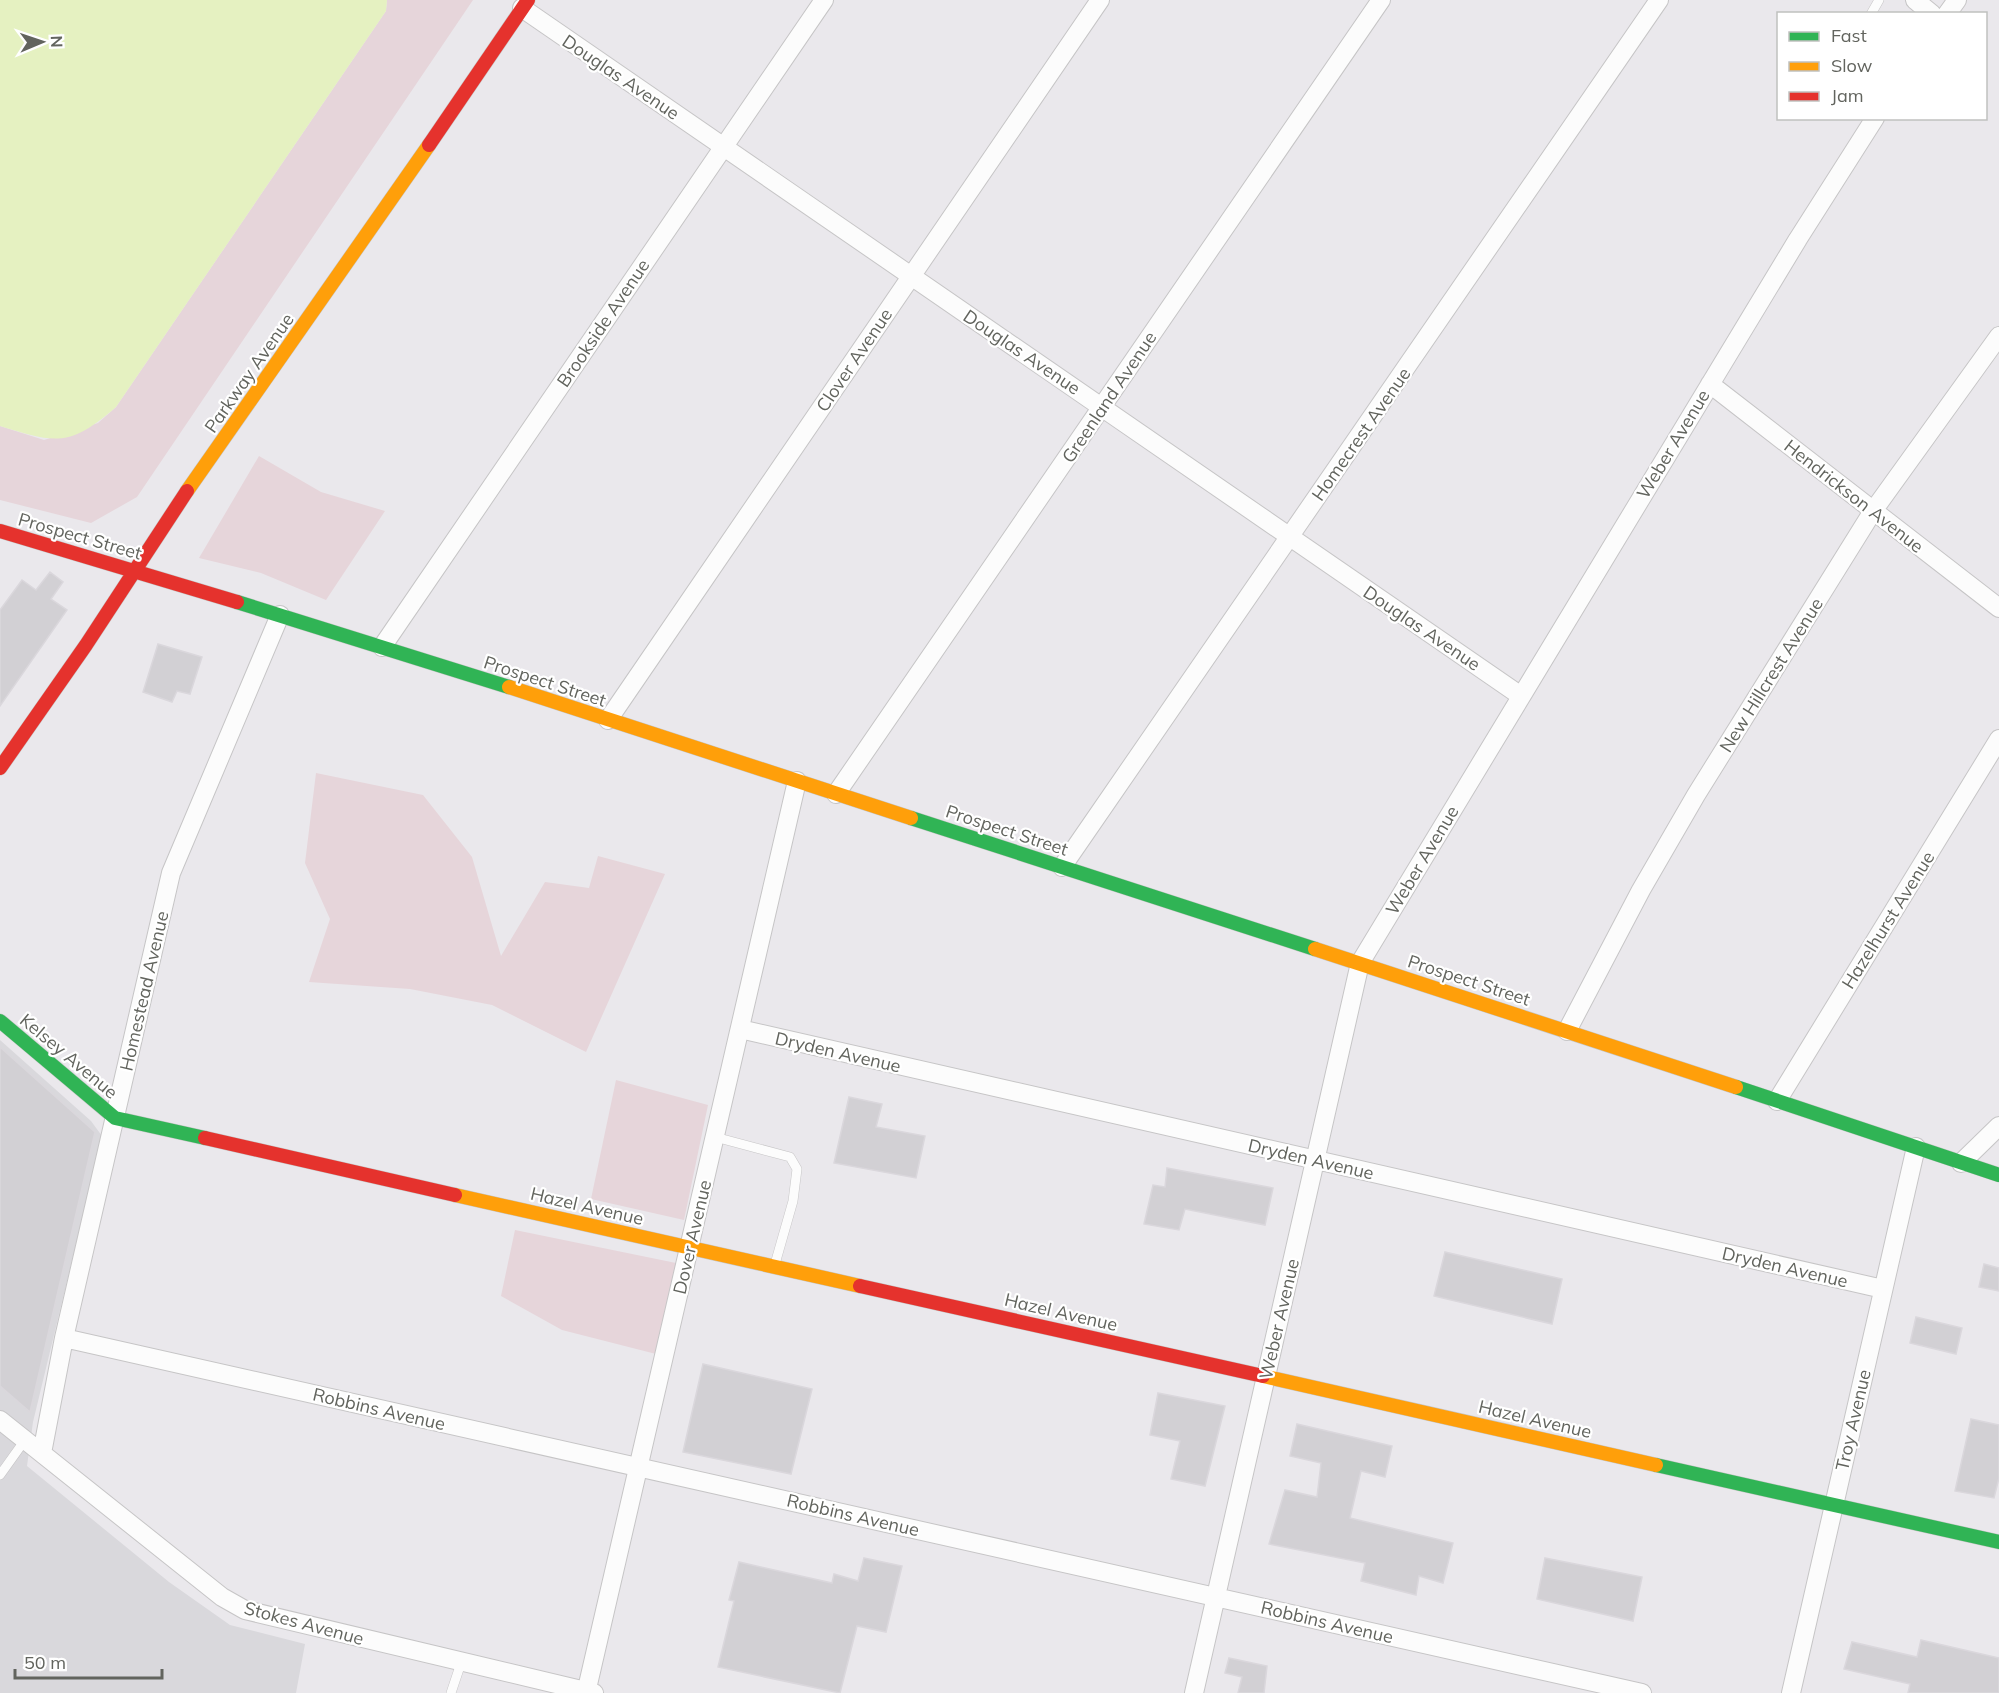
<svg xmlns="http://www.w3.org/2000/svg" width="1999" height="1693" font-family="Mulish,sans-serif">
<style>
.industrial{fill:#d9d8dc}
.green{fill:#e6d5da}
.water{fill:#e5f1c1}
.building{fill:#d2d0d4;stroke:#dad7dc;stroke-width:1.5}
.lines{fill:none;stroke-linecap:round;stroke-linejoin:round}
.lane-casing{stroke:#c6c5c6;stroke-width:10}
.street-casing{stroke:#c6c5c6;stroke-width:20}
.fast-casing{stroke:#c6c6c5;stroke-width:15}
.slow-casing{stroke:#c6c6c5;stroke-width:15}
.jam-casing{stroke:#c6c6c5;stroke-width:15}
.lane{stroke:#fcfcfc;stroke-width:9}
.street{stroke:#fcfcfc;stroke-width:18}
.fast{stroke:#30b455;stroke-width:14}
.slow{stroke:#ff9f0a;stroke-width:14}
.jam{stroke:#e5322d;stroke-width:14}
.labels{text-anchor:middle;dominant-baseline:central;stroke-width:4.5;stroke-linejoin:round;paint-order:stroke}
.street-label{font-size:18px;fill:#62645e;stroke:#fff}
</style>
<rect width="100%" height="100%" fill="#eae8ec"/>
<path class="industrial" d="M0,1040L91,1121L102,1136L33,1422L27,1466L169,1582L230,1625L305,1644L296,1693H0Z"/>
<path class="green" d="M387,0H473L137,497L91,523L0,500V426L44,440L98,423L116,407L386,11Z
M259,456L321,492L385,511L326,600L261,573L199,558Z
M316,773L423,795L472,857L501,956L545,882L589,888L598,856L665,874L586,1052L492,1005L410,989L309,982L330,919L305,863Z
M616,1080L708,1105L684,1220L591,1199Z
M515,1230L676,1263L656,1354L562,1330L501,1296Z"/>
<path class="water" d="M0,0H387L386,11L116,407C69,448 55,443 0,426Z"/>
<path class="building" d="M50,572L63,582L51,599L67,610L0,706V610L22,580L36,590Z
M158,644L202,657L190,694L177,691L172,702L143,692Z
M0,1047L95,1132L30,1412L0,1386Z
M849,1097L882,1104L876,1127L925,1136L916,1178L834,1163Z
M1167,1168L1273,1188L1265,1225L1185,1209L1179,1230L1144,1224L1153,1185L1165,1187Z
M1445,1252L1562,1279L1552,1324L1434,1296Z
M1984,1264L1999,1268V1291L1979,1287Z
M1916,1317L1962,1328L1956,1354L1910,1343Z
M703,1364L812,1389L791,1474L683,1452Z
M1158,1393L1225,1406L1205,1486L1171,1479L1180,1441L1150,1435Z
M1971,1419L1999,1425V1478L1994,1498L1955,1491Z
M1297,1424L1392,1446L1385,1477L1361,1471L1350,1518L1453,1543L1443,1583L1419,1576L1416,1595L1361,1581L1365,1563L1269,1544L1285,1490L1317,1497L1321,1463L1290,1456Z
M864,1558L902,1566L886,1632L857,1626L840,1693L718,1667L734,1601L729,1600L739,1562L832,1583L834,1574L858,1581Z
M1545,1558L1642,1577L1633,1621L1537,1599Z
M1921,1640L1999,1658V1693H1908L1910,1684L1844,1669L1852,1642L1917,1657Z
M1229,1658L1267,1666L1264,1693H1238L1242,1677L1225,1673Z"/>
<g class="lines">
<g class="lane-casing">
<path id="lane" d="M1871,14L1879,0
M715,1137L790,1157L797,1169L793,1201L775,1264
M0,1475L25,1440
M451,1693L461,1663"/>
</g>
<g class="street-casing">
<path id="street" d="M1915,0L1932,14
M522,8L1521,696
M1947,14L1957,0
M1710,384L1999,608
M382,647L824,0
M608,720L1100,0
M836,794L1381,0
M1062,867L1659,0
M740,1029L1883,1289
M1567,1031L1641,890L1696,795L1873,511L1999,336
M1777,1101L1999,739
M1961,1163L1999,1126
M64,1338L1642,1693
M0,1420L222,1597L245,1610L594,1693
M42,1453L64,1338L171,873L280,615
M586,1693L797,781
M1194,1693L1360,963L1798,239L1875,118
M1791,1693L1916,1147"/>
</g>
<g class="fast-casing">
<path id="fast" d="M237,602L509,687
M911,818L1315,949
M0,1021L115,1118L205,1138
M1736,1087L1999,1175
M1656,1465L1999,1542"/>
</g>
<g class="slow-casing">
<path id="slow" d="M187,491L429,145
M509,687L911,818
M1315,949L1736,1087
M455,1195L860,1286
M1263,1376L1656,1465"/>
</g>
<g class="jam-casing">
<path id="jam" d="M429,145L528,0
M0,531L237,602
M0,768L86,645L187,491
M205,1138L455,1195
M860,1286L1263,1376"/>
</g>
<use href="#lane" class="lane"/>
<use href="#street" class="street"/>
<use href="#fast" class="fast"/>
<use href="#slow" class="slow"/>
<use href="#jam" class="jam"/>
</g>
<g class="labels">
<g class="street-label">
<text transform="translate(621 77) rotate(34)">Douglas Avenue</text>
<text transform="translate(603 323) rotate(-56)">Brookside Avenue</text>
<text transform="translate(1022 352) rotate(34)">Douglas Avenue</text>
<text transform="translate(854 360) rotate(-56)">Clover Avenue</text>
<text transform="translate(249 373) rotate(-55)">Parkway Avenue</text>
<text transform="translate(1109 397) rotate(-56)">Greenland Avenue</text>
<text transform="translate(1361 434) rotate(-55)">Homecrest Avenue</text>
<text transform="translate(1673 444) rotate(-59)">Weber Avenue</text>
<text transform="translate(1854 496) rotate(38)">Hendrickson Avenue</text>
<text transform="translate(80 536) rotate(16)">Prospect Street</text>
<text transform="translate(1422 628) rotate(34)">Douglas Avenue</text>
<text transform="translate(1771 675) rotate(-58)">New Hillcrest Avenue</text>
<text transform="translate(545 681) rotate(18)">Prospect Street</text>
<text transform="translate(1007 830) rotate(18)">Prospect Street</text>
<text transform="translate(1422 860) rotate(-59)">Weber Avenue</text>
<text transform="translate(1888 920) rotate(-58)">Hazelhurst Avenue</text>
<text transform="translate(1469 980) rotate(18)">Prospect Street</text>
<text transform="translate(144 991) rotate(-77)">Homestead Avenue</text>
<text transform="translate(838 1052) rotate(13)">Dryden Avenue</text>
<text transform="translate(69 1056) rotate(40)">Kelsey Avenue</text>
<text transform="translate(1311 1159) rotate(13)">Dryden Avenue</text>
<text transform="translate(587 1206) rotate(13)">Hazel Avenue</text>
<text transform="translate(692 1237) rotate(-77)">Dover Avenue</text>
<text transform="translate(1785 1267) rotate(13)">Dryden Avenue</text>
<text transform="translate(1061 1312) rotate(13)">Hazel Avenue</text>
<text transform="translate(1279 1319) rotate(-77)">Weber Avenue</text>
<text transform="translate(379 1409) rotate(13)">Robbins Avenue</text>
<text transform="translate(1535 1419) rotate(13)">Hazel Avenue</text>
<text transform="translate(1853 1420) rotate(-77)">Troy Avenue</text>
<text transform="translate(853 1515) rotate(13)">Robbins Avenue</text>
<text transform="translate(1327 1622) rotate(13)">Robbins Avenue</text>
<text transform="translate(304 1623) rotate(15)">Stokes Avenue</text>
</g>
</g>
<rect x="1777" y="12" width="210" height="108" fill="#ffffff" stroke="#c0c1bf" stroke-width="1.5"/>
<rect x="1789" y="32" width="30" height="9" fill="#30b455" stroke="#c0c1bf" stroke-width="1.5"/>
<text x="1831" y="42" font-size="18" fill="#62645e">Fast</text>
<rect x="1789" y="62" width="30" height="9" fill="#ff9f0a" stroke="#c0c1bf" stroke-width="1.5"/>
<text x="1831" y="72" font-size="18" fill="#62645e">Slow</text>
<rect x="1789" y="92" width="30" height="9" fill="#e5322d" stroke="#c0c1bf" stroke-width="1.5"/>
<text x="1831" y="102" font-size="18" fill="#62645e">Jam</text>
<g transform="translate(42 42) rotate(88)" stroke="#ffffff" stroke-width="4.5" paint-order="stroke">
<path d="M0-4.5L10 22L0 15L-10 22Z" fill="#62645e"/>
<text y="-9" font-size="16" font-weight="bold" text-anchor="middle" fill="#62645e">N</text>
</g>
<path d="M15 1669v9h147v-9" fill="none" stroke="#62645e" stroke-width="3"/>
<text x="24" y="1669" font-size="18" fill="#62645e" stroke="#ffffff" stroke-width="4.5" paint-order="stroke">50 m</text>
</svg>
